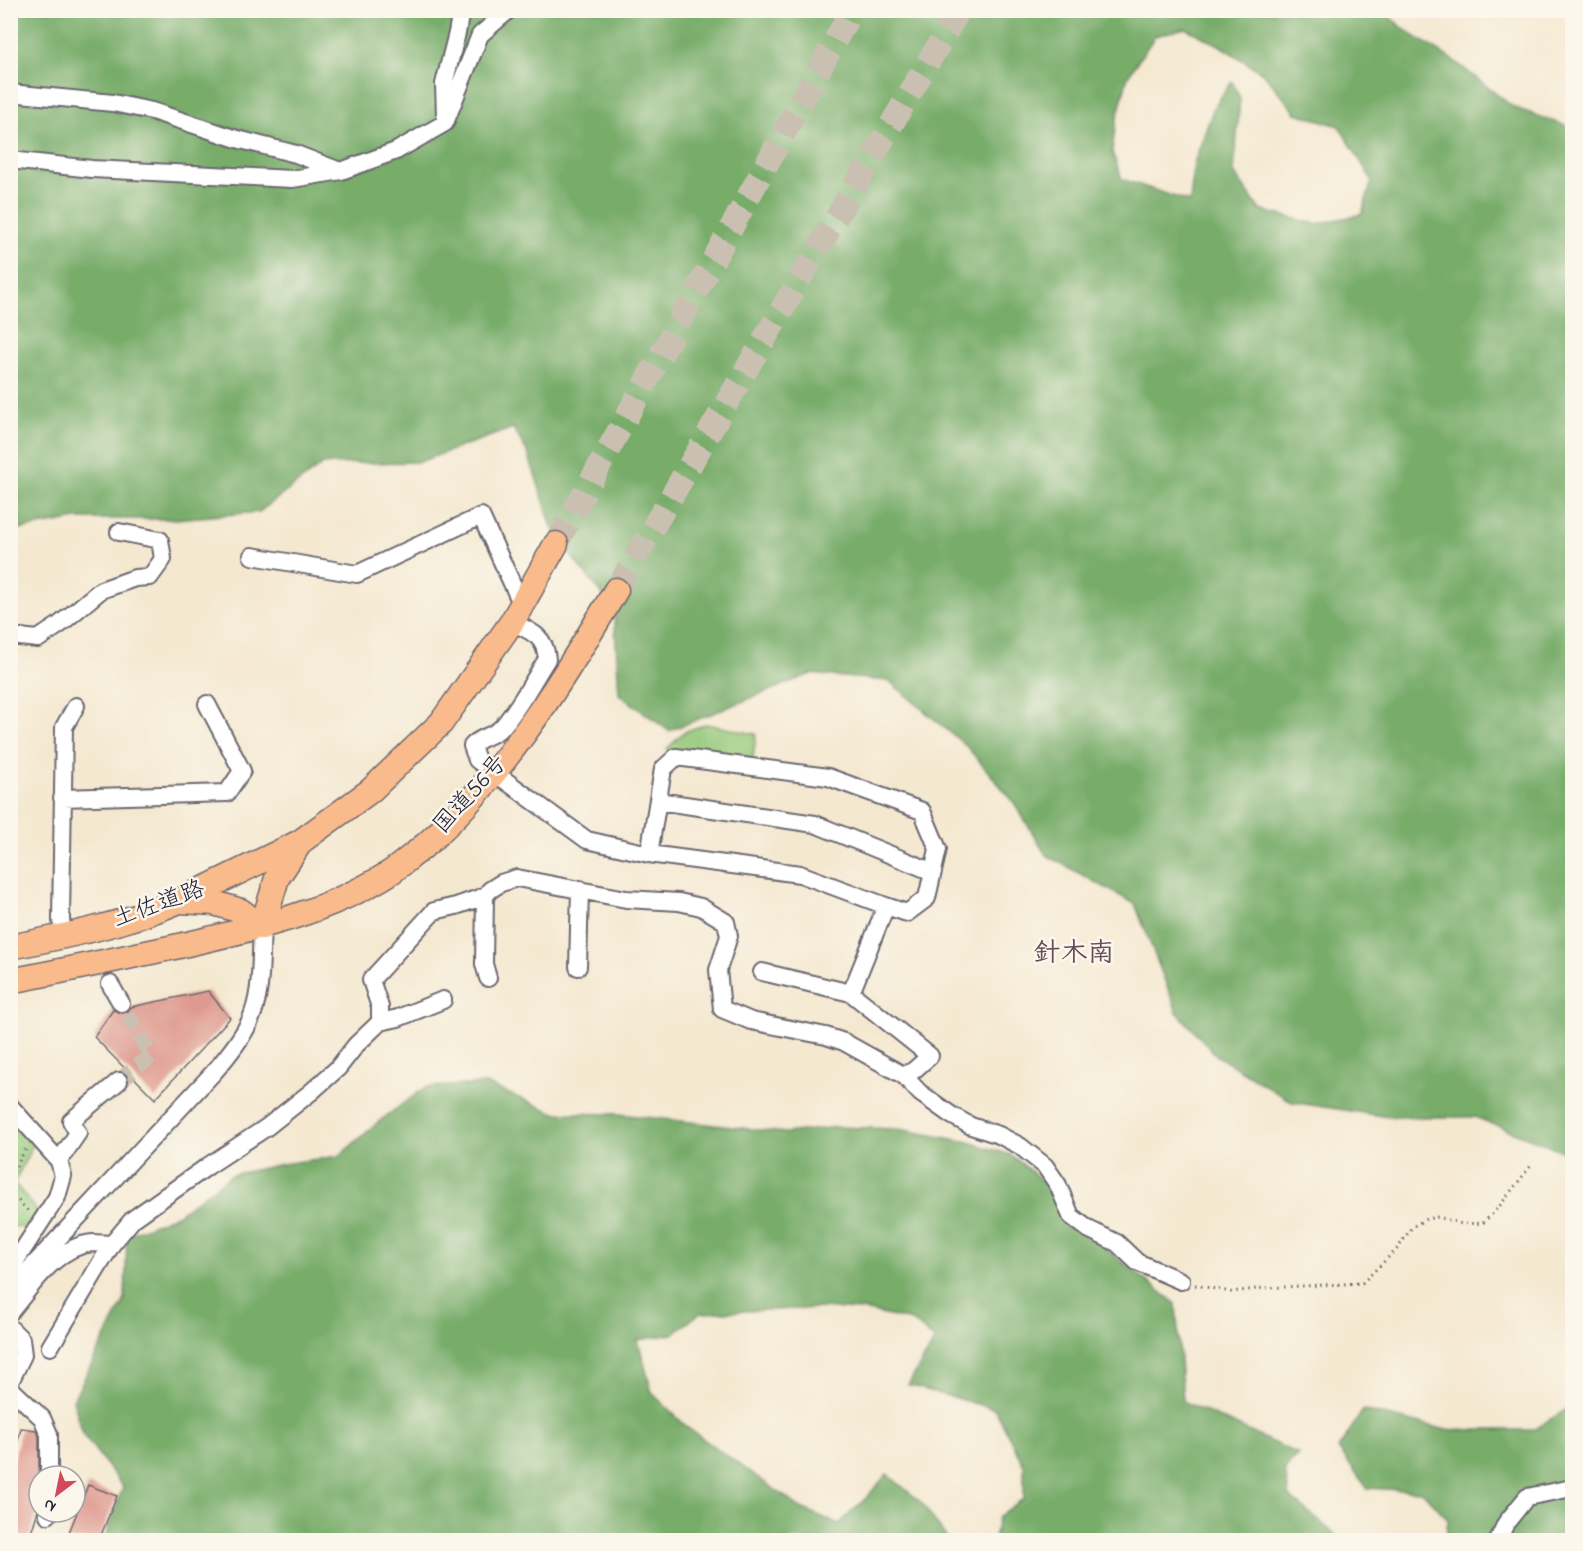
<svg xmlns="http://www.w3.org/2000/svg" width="1583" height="1551" font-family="'Indie Flower','Klee One',sans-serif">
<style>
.green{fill:#94c879;stroke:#5b755a;stroke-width:1.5}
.forest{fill:#77ac69;stroke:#4c6752;stroke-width:1.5;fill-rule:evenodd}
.building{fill:#de9a8f}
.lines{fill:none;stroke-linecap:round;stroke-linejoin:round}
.minor-tunnel{stroke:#cac0b2;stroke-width:16;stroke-dasharray:16 8;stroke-linecap:butt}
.highway-tunnel{stroke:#cac0b2;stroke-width:24;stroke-dasharray:24 12;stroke-linecap:butt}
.minor-casing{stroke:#6c676f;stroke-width:20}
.highway-casing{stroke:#6c676f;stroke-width:27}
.path{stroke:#6c676f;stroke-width:3;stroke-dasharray:1.5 4.5;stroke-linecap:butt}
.minor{stroke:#fff;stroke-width:16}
.highway{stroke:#fabb8c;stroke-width:24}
.labels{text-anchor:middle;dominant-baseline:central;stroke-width:5;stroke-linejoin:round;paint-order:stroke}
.street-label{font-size:24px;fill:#22223b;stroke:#fbf7ec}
.quarter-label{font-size:27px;font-weight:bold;fill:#644c58;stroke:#fbf7ec}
</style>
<rect width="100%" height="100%" fill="#fbf7ec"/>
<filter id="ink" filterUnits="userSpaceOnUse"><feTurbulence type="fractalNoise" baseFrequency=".0167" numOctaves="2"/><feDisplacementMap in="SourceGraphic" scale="12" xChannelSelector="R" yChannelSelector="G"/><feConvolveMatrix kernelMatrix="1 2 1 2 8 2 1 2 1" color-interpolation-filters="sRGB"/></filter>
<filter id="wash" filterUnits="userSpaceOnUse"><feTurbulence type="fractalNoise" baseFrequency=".008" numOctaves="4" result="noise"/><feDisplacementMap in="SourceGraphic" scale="24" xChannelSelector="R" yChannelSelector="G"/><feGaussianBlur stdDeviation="1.35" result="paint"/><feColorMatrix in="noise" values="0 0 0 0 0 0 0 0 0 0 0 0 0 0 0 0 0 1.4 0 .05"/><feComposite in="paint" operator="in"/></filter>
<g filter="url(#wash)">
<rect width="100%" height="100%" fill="#f4e8d0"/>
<path class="green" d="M706,724L756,734L753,759L667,749L684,732Z
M11,1128L35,1141L14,1183L39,1213L28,1228L11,1226Z"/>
<path class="forest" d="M11,11H1382L1411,34L1456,62L1513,107L1572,128V1155L1475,1117H1389L1292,1102L1217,1056L1177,1012L1135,904L1046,855L1013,801L967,747L889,681L811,674L669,731L619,694L614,609L555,536L528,453L513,428L419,462L323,464L259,512L175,519H77L11,531ZM1185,28L1219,45L1264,74L1296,113L1339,126L1372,180L1362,214L1316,224L1260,210L1234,173L1240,98L1232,81L1214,107L1194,163L1190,202L1122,179L1112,152L1116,122L1128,76L1155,36Z
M486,1084L555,1113L619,1114L786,1133L837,1127L899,1129L969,1142L1011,1155L1063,1197L1083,1231L1176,1304L1183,1401L1298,1454L1285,1470L1289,1496L1342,1540H1069L1043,1537L1029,1540H994L998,1517L1024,1498V1466L995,1409L908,1385L935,1340L912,1321L863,1310L819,1308L700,1313L673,1334L638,1340L652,1393L688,1428L801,1508L839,1524L866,1498L887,1474L922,1503L948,1540H104L123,1487L83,1434L73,1400L125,1299L127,1235L177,1215L231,1175L282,1164L339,1156L382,1119L426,1087Z
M1572,1406V1540H1446L1448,1519L1422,1491L1367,1488L1338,1449L1363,1410L1447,1430H1533Z"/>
<g id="blocks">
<path class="building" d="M208,991L230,1018L155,1099L94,1037L113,1010L122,1013L127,1012L131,1007Z
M21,1428L36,1430L39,1436V1507L29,1540H10V1476Z
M88,1485L117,1496L99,1540H66Z"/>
</g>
</g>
<g filter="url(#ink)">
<use href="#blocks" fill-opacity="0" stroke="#6c676f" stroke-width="1.5"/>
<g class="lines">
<path class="minor-tunnel" d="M119,1081L151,1056L121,1003"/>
<path class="highway-tunnel" d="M556,544L852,10
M616,590L959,10"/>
<g class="minor-casing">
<path id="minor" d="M10,93L113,103L152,111L237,139L296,154L340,171
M445,116L444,84L457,33L461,10
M10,160L92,169L292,179L341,171L396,151L445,123L480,35L509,10
M252,556L357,574L481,516L522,605
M10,636L38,639L59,625L101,590L135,578L150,577L163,559L160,540L119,532
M62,798L227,793L242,771L207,704
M658,801L815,824L933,872
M649,854L663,769L676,757L828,777L922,811L938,849L927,898L907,913L886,906
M485,896L484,964L488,978
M63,936L61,919L64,727L76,706
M578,967L580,889
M762,972L851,993
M110,984L121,1003
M380,1022L398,1018L443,1000
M903,1075L920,1093L951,1115L971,1126L999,1135L1020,1146L1045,1166L1058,1185L1071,1216L1088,1229L1117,1243L1137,1262L1181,1281
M10,1106L59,1161L63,1176L57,1197L15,1262V1270L19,1281
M59,1161L78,1133L71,1121L119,1081
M10,1290L214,1072C227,1057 240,1041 249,1023C263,994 260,959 262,927
M10,1312C32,1286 56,1246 93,1243C99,1243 106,1244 112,1244L133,1219L208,1166L267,1127L311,1092L338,1068L356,1045L380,1022V1007L371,980L434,911L456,906L485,896L490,890L501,883L517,878L626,899L679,902L701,907L726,922L729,936L718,970L722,1009L751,1021L826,1036L844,1042L903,1075L913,1071L930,1056L851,993L886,906L800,874L649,854L587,840L477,760L472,746C480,736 494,737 503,726C520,706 533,681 547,659C545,636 532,632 512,622
M10,1328L21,1339L23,1355L10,1382
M50,1347L112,1244
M10,1388L42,1418L49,1434V1476
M48,1515V1512
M1498,1540L1506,1523L1527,1497L1572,1488"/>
</g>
<g class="highway-casing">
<path id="highway" d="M181,901L214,903L241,911L262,927
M262,927L277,878L300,843
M10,947C67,936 126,924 179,901L300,842L370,791L441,723L512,622L556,544
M10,981C67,970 123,958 179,946C252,929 324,914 388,874C398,868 407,859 417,852C499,784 562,681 616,590"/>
</g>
<path class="path" d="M10,1177L27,1147
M10,1192L28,1211
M1195,1285L1231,1292L1264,1288L1362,1283L1398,1248L1412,1227L1426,1219L1438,1217L1462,1224L1483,1223L1498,1208L1533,1163"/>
<use href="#minor" class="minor"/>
<use href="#highway" class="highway"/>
</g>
</g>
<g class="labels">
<g class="street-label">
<text transform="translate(471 795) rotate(-48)">国道56号</text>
<text transform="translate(159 905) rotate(-20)">土佐道路</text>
</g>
<g class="quarter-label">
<text x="1074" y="954">針木南</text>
</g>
</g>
<rect width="1583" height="1551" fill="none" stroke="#fbf7ec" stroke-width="36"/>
<g transform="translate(57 1494) rotate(212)"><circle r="28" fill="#fbf7ec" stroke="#a4a2a5" stroke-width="1.5"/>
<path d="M0-4.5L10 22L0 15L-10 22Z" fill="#d1495b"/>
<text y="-9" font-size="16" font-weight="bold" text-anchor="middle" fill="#22223b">N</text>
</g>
</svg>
